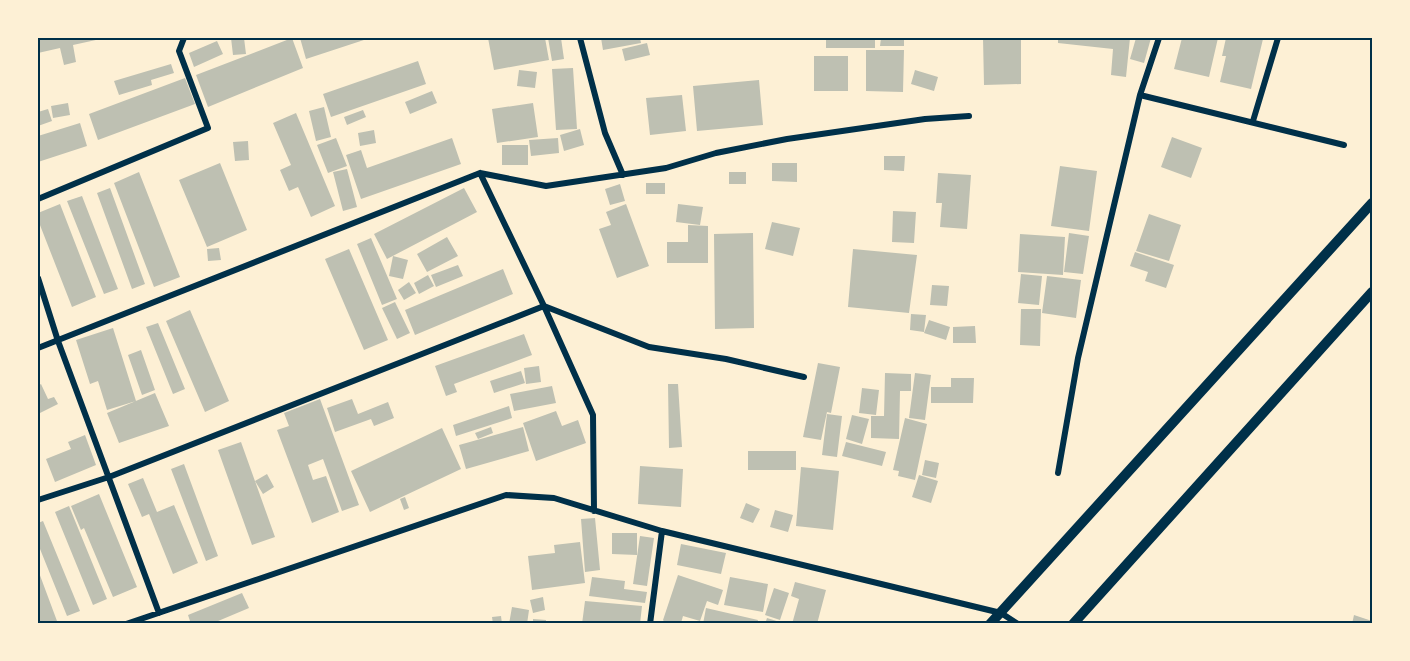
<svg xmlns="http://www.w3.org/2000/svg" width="1410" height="661" font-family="'IBM Plex Serif',serif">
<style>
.building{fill:#bec0b2}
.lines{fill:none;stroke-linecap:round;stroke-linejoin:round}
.minor{stroke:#003049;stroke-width:6}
.tertiary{stroke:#003049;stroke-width:10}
.neatline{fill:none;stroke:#003049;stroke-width:2}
</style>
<rect width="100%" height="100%" fill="#fdf0d5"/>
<path class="building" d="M38,38H105L73,45L76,62L64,65L60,48L38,53Z
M231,38H244L246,54L233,55Z
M292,38L303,68L208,107L196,75Z
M300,38H370L306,59Z
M488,38H545L549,60L494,70Z
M548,38H561L564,59L552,61Z
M601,38H640L641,43L603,50Z
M826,38H875V48H826Z
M881,38H904V46H880Z
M983,38H1021V84L984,85Z
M1058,38H1130L1126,77L1111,75L1113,49L1058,43Z
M1136,38H1151L1144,63L1130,59Z
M1182,38H1218L1209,77L1174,69Z
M1226,38L1263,39L1251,89L1220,82L1226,56H1222Z
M217,41L223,54L194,67L189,53Z
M647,43L650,55L625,61L622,49Z
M866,50H904L903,92L866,91Z
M814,56H848V91H814Z
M418,61L426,84L331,117L323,94Z
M171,64L174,73L151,80L152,85L119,95L114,81Z
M573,68L577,129L556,130L552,69Z
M519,70L537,72L535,88L517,86Z
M915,70L938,77L934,91L911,84Z
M185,78L195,104L98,140L89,114Z
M759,80L763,125L697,131L693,86Z
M432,91L437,103L410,114L405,102Z
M682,95L686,131L650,135L646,98Z
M68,103L70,115L53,118L51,106Z
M533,103L538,137L497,143L492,109Z
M324,107L331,137L316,141L309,111Z
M48,109L52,121L38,126V112Z
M363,110L366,117L347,125L344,117Z
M296,113L335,206L311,217L298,187L289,191L280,170L291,165L273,123Z
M80,123L87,146L38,162V136Z
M580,129L584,145L564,151L560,135Z
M374,130L376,143L360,146L358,133Z
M1172,137L1202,148L1191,178L1161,167Z
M336,138L347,166L328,173L317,145Z
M452,138L461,164L361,199L346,155L361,150L367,168Z
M558,138L559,153L531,156L529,140Z
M248,141L249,160L235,161L233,142Z
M502,145H528V165H502Z
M884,156H905L904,171L884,170Z
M220,163L247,230L207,247L179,180Z
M772,163H797V182L772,181Z
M1060,166L1097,171L1089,231L1051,226Z
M347,169L357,207L343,211L333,172Z
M139,172L180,277L154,287L114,183Z
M729,172H746V184H729Z
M938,173L971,175L967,229L940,227L942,203H936Z
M646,183H665V194H646Z
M620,184L625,201L610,205L605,189Z
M110,188L145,284L132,289L97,193Z
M464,188L477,212L387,259L374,234Z
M82,196L118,289L104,294L67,201Z
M60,204L96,297L72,307L38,220V213Z
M626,204L649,266L617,278L599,229L611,225L606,212Z
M678,204L703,207L700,225L676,222Z
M893,211L916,212L914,243L892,242Z
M1149,214L1181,225L1169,261L1136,251Z
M772,222L800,228L793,256L765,249Z
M688,225L708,226V263H667V242H688Z
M753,233L754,328L715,329L714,234Z
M1069,233L1089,236L1083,274L1064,272Z
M1020,234L1065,237L1063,275L1018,272Z
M447,237L458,256L427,272L417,254Z
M371,238L397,299L382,305L357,244Z
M219,248L221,260L208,261L207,249Z
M349,249L388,340L364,350L325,259Z
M853,249L917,255L909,313L848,307Z
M1135,252L1174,265L1166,288L1145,281L1148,272L1130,266Z
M393,256L408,260L403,279L389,276Z
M458,265L463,276L436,287L431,275Z
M503,269L513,294L415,335L405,310Z
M1021,274L1042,276L1039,305L1018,303Z
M428,275L434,286L419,294L414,283Z
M1047,276L1081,280L1076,318L1042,313Z
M409,282L416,293L404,300L398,290Z
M932,285L949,286L947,306L930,305Z
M395,302L410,333L397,339L382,308Z
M1021,309H1041L1040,346L1020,345Z
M190,310L229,401L205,412L166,321Z
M911,314L926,315L924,332L910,330Z
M929,320L950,327L946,340L924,333Z
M158,323L185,389L173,394L146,327Z
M975,326L976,343H953V327Z
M113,328L136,401L107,410L98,381L90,384L76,340Z
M524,334L532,355L454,384L457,392L446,396L435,366Z
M141,350L155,390L142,395L128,355Z
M818,363L840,367L831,413L827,412L821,440L803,437Z
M539,366L541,382L526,384L524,368Z
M521,371L525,383L494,393L490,381Z
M885,373L911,374V391H900L899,439L871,438V416H884Z
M915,373L931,375L925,420L909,418Z
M951,378H974L973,403H931V387H951Z
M41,384L48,399L54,397L58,404L38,414V386Z
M668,384H678L682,447L669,448Z
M552,386L556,403L514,411L510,394Z
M862,388L879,390L876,415L859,413Z
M155,393L169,426L119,443L107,413Z
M320,399L359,505L342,511L323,459L308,465L313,480L326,476L339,512L312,523L277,430L289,426L284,413Z
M352,399L358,414L388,402L394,418L374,426L371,419L335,432L327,408Z
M509,406L512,418L456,436L453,425Z
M556,411L562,426L578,420L586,443L536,461L523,423Z
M827,414L842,416L837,457L822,455Z
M852,415L869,419L862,444L846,439Z
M905,418L927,424L915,480L898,476L899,471L893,470Z
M491,427L493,433L478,439L475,433Z
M523,427L529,451L466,469L459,445Z
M442,428L461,469L370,512L351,471Z
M85,435L96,465L55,482L46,459L71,449L68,442Z
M241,442L275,537L252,545L218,450Z
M846,442L886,452L882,466L842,456Z
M748,451H796V470H748Z
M925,460L939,463L936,478L922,475Z
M184,464L218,556L206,561L171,469Z
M640,466L683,469L681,507L638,504Z
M801,467L839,471L833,530L796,526Z
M267,474L274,487L263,494L255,481Z
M919,475L938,481L931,503L912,497Z
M143,478L157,512L174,505L198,563L173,574L149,514L142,517L128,484Z
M99,494L137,587L113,597L84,528L81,530L71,506Z
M405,497L409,508L404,510L400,499Z
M746,503L760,509L753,523L740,518Z
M69,506L107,599L93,605L55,512Z
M775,510L793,515L788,532L770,527Z
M595,518L600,570L585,572L581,519Z
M43,521L80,611L67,616L38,544V523Z
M612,533H637V555L612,554Z
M640,536L654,538L647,586L633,584Z
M580,542L585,583L532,590L528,556L555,553L554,545Z
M681,544L726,553L721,574L677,565Z
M38,570L57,621L50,624H38Z
M678,575L723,590L718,605L707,601L700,621L683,616L681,623L666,624L663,620Z
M592,577L625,581L624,589L647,592L645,603L589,596Z
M730,577L768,584L763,612L724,605Z
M795,582L826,590L817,624H792L799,599L791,596Z
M774,588L789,593L780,620L765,615Z
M242,593L249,608L211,624H191L188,615Z
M543,597L545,610L533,613L530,600Z
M585,601L642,606L640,624H582Z
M512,607L529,610L527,624H509Z
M706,608L758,620L757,624H703Z
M1354,615L1372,621V624H1352Z
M501,616L502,624H493L492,617Z
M767,618L783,623V624H765Z
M533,619L546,620V624H533Z"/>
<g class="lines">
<path class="minor" d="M580,38L605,133L623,175
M1140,95L1344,145
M1253,121L1278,38
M480,173L544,306L593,415L594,511
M38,199L208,128L179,51L184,38
M38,278L58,341L159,613
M38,348L480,173L546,186L666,168L716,153L787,139L925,119L969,116
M1058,473L1078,358L1140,95L1159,38
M38,500L109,477L544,306L649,347L726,359L804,377
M126,624L506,495L554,498L662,531L1001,613L1018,624
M650,624L662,531"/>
<path class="tertiary" d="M990,624L1372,203
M1073,624L1372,292"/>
</g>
<rect width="1410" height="661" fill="none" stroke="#fdf0d5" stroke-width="78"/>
<rect x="39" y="39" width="1332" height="583" class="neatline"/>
</svg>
